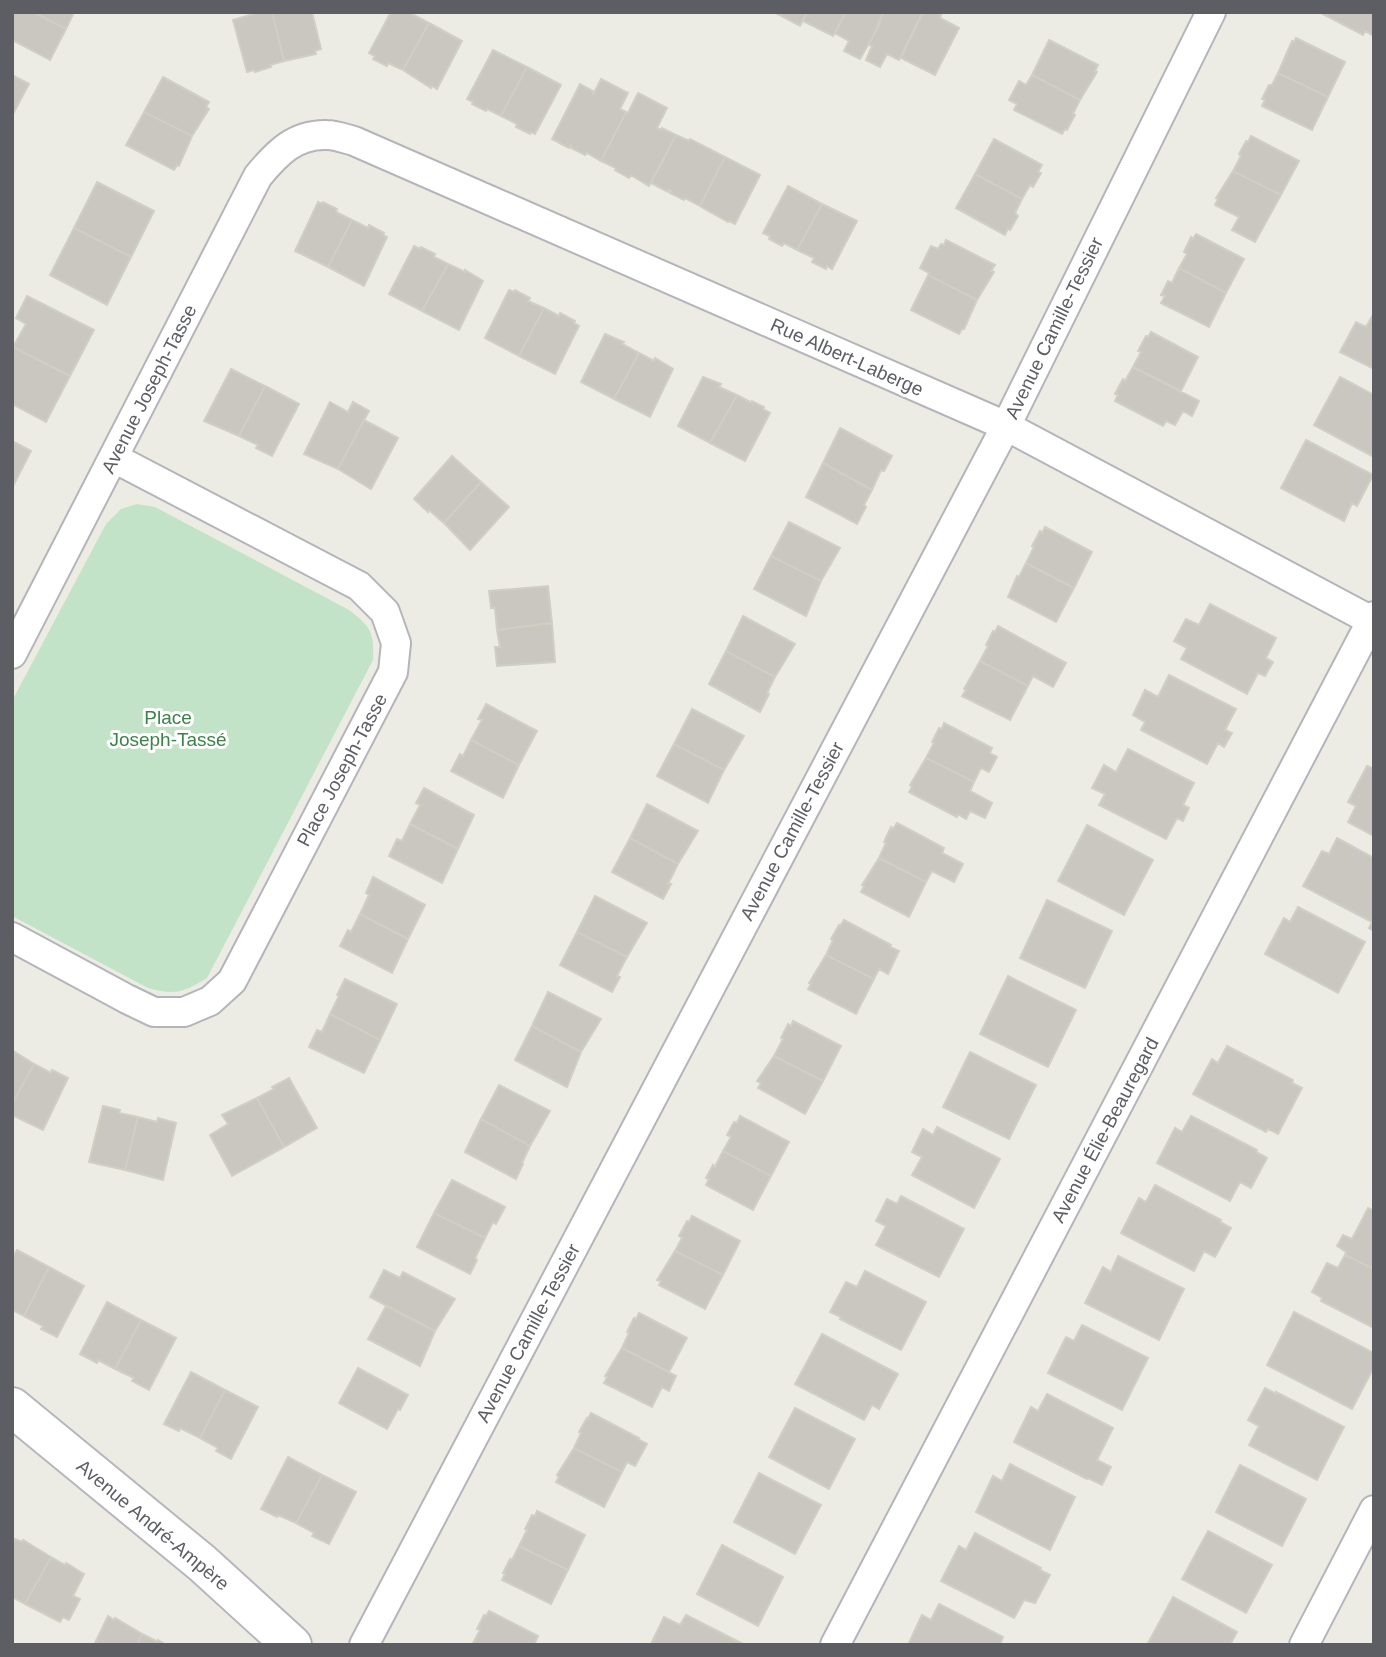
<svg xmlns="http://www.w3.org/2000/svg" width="1386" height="1657" font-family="Arial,sans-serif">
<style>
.green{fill:#c2e3c7}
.building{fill:#c9c7c0;stroke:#d1cfc3;stroke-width:2}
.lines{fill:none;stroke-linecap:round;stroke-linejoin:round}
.street-casing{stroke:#b4b5ba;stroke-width:32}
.secondary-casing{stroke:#b5b7bd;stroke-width:42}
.street{stroke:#fff;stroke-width:28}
.secondary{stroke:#fff;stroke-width:38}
.labels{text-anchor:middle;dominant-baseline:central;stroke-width:6;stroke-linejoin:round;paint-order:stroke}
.street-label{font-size:19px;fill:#5c5e63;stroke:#fff}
.park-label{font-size:19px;fill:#3c8249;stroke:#fff}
</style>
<rect width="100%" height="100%" fill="#edece4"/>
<path class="green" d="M137,504L155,507L349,610C371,627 374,632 373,660L207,978C184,992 175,996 148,988L12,916V701L106,524L121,509Z"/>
<path class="building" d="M14,12H33L66,29L50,60L12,40V16Z
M33,12H74L66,29Z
M260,12H272L284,61L270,65L271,67L255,72L254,70L247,72L233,20Z
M272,12H312L321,49L315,51L316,54L284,61Z
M391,12H408L429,23L403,70L388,63L387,66L373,59L375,56L369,53Z
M774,12H807L800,26Z
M807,12H844L845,14L833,36L803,21Z
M884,12L878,23L880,24L860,59L844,51L849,41L835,33L845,14L844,12Z
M884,12H923L899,60L887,54L880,67L866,60L872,46L869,45Z
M923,12H934L941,15L940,18L959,28L935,75L901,58Z
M1319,12H1374V36L1365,31L1363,35Z
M429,23L462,41L437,89L432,86L431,88L403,70Z
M1296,38L1345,62L1328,97L1278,73L1292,41L1294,42Z
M1049,40L1098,65L1095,71L1097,72L1080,100L1032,75Z
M493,50L527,67L501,116L487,109L486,111L472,104L473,102L467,99Z
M527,67L561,85L535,134L531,132L530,134L516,127L517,124L501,116Z
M1278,73L1328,97L1312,130L1262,106L1265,100L1262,99L1269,85H1272Z
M12,75L29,84L13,114H12Z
M1032,75L1080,100L1073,114L1075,115L1067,130L1065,129L1062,134L1014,110L1017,104L1009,100L1019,81L1026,85Z
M163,77L209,102L206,107L209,109L192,136L144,112Z
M601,79L628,93L620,109L626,112L601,161L587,153L585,155L571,148V145L569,148L552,139L580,84L593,91V95Z
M638,93L667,108L657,128L661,130L662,128L676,135L649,186L631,175L629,178L615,170L616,168L601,161L626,112L628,113Z
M144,112L192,136L179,166L177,165L174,170L126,145Z
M676,135L689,141L690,139L725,157L700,206L685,198L684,200L670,193L671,191L669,190L668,192L651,183Z
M1251,136L1299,161L1281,195L1233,171L1241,156L1239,154L1246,141L1248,142Z
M994,139L1042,165L1038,172L1041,173L1033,187L1030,185L1022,199L975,174Z
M725,157L760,175L735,224L729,221L728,222L700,206Z
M1233,171L1281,195L1255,242L1232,230L1239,217L1215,205L1218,199L1216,198Z
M975,174L1022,199L1015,213L1018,216L1010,230L1008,228L1005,235L956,208Z
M97,182L154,211L131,257L74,228Z
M788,186L822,204L797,250L784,243L782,246L769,239L770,236L763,233Z
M318,202L322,204L323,202L337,209L336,212L352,220L328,267L295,251Z
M822,204L857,221L832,269L827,266L826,269L812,262L814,258L797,250Z
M352,220L368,228L369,225L384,233L383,235L387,237L364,286L328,267Z
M74,228L131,257L107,305L50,275Z
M1196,234L1244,259L1226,293L1179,268L1187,254L1184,252L1191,237L1193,239Z
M946,240L995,265L991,271L994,272L977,300L928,275L929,273L920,268L931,246L938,249L941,244L944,245Z
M414,246L420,249L421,247L435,254L434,257L448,264L422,311L389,294Z
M448,264L465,272V270L483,281L459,330L422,311Z
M1179,268L1226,293L1209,327L1161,303L1165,296L1161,295L1168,281L1172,283Z
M928,275L977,300L964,329H962L959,334L911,310Z
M509,290L514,292L515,290L530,298L528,301L544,308L519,356L485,338Z
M27,296L94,330L70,376L13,347L26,324L16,318Z
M544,308L559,316L560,313L575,321L574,323L579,326L555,374L519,356Z
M1374,313V369L1340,352L1356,322L1366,327Z
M1151,332L1198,357L1181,391L1133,367L1141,352L1138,351L1146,336L1148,337Z
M605,334L624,342L622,344L639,353L614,399L581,382Z
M13,347L70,376L46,422L12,404Z
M639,353L654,361L655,358L673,369L650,417L614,399Z
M1133,367L1199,401L1192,416L1183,411L1175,425L1166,421L1163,426L1115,401L1118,395L1115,394L1123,379L1125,381Z
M231,369L265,386L239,436L204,421Z
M703,377L721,384L719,387L737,395L710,443L678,426Z
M1340,377L1374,395V457L1314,425Z
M265,386L299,404L272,456L256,448L258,445L239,436Z
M737,395L752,403V401L764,407L763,409L770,413L745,461L710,443Z
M330,402L348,412L353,402L369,411L338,469L304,454Z
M364,420L398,438L371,489L338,469Z
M840,428L892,456L884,471L881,470L872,490L823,463Z
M1306,440L1373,475L1357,506L1352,503L1344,521L1281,488Z
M12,441L31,451L12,488Z
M452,456L481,482L444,523L429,510L428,512L414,499Z
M823,463L872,490L864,505L866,507L857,524L806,497Z
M481,482L509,507L470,550L444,523Z
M789,522L840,548L821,581L771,556Z
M1045,527L1092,552L1074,588L1026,563L1034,547L1032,546L1040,531L1042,533Z
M771,556L821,581L806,616L754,589Z
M1026,563L1074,588L1056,622L1008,597L1017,576L1019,577Z
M548,586L552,623L497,630L495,608H491L489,591Z
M1210,604L1276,638L1266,658L1273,662L1265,676L1258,673L1247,694L1181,659L1187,648L1174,641L1186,619L1199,625Z
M743,616L795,644L775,677L726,651Z
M552,623L555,662L497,666L495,647H500L497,630Z
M998,626L1066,663L1053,687L1033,676L1028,686L980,661L988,646L986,645L993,631L995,632Z
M726,651L775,677L767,693L769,694L760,712L709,684Z
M980,661L1028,686L1010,720L962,696L966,690L964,689Z
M1169,675L1236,709L1225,730L1232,733L1224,747L1218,743L1207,764L1141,730L1145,722L1133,715L1145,690L1158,697Z
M486,704L537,731L519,765L471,740L482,720L478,719Z
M692,709L744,736L724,770L674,744Z
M944,723L992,748L990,753L997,757L989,772L981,768L974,782L926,758L934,743L932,742L939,728L942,729Z
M471,740L519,765L503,798L451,771L460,754L463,756Z
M674,744L724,770L708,803L657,776Z
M1128,749L1194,783L1183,805L1189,808L1183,821L1177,818L1166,839L1099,805L1105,794L1092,788L1104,765L1116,772Z
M926,758L974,782L970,791L992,803L985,818L970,811L966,819L958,814L957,817L909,792L912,787L910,785Z
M1367,766L1374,769V836L1348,822L1356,806L1348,802Z
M424,788L474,815L458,849L410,824L420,805L416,803Z
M647,804L698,831L678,864L630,838Z
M897,823L944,848L942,853L963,864L954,882L932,871L926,882L879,858L886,843L884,842L891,827L893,829Z
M410,824L458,849L442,883L389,856L397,839L402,841Z
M1087,825L1153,860L1124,915L1058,881Z
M630,838L678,864L668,884H671L663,899L612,872Z
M1337,838L1374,858V931L1369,928L1372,922L1303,886L1322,851L1329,854Z
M879,858L926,882L909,917L861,892L864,886L862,885Z
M373,877L425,905L408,939L360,914L369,895L366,893Z
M595,896L647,923L627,957L577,932Z
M1047,900L1112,931L1085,988L1020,958Z
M1298,907L1365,942L1338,993L1265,954L1284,918L1290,922Z
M360,914L408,939L392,973L340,946L348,930L351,932Z
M844,920L891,945L890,947L899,951L888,974L879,969L874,979L826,955L833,940L831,939L839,925L840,926Z
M577,932L627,957L617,976L620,977L612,992L560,965Z
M826,955L874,979L856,1014L808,989L811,984L809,983Z
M1008,976L1076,1010L1048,1067L980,1034Z
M345,979L397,1004L380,1040L330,1014L339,996L337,995Z
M548,992L601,1019L581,1052L532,1026Z
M330,1014L380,1040L364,1073L309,1047L317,1030L322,1032Z
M793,1021L841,1046L823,1081L774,1056L783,1039L781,1038L788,1024L791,1026Z
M532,1026L581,1052L567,1087L515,1060Z
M1227,1046L1293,1080L1292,1083L1302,1088L1278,1134L1268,1129L1266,1132L1193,1094L1212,1059L1218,1063Z
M12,1050L34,1064L12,1104Z
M970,1052L1036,1085L1009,1139L943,1107Z
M774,1056L823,1081L805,1114L758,1088L761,1083L757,1081Z
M34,1064L51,1073L52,1070L68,1078L43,1130L12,1115V1104Z
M289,1078L317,1128L284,1147L257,1098L274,1089L272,1087Z
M499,1085L550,1111L530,1146L481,1119Z
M257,1098L284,1147L232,1176L210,1135L228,1124L222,1115Z
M103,1106L120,1110L119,1113L138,1117L125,1170L89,1162Z
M740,1116L789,1142L771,1176L723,1151L731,1137L727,1135L734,1122L737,1123Z
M1191,1116L1257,1150L1256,1152L1267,1158L1251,1188L1240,1182L1230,1201L1157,1163L1175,1128L1182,1132Z
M138,1117L157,1122L158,1118L176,1123L163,1180L125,1170Z
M481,1119L530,1146L522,1163L523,1164L516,1179L465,1152Z
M937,1127L1000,1159L974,1208L912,1175L922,1157L912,1152L923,1129L933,1135Z
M723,1151L771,1176L753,1210L706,1185L709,1179L706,1178L713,1165L715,1167Z
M452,1180L505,1207L496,1224L493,1222L485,1238L434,1213Z
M1155,1185L1221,1220L1220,1222L1231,1228L1215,1257L1204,1251L1194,1271L1121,1233L1139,1198L1146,1202Z
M901,1196L964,1229L939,1277L876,1245L886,1226L876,1221L887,1199L897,1204Z
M1368,1208L1374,1211V1269L1345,1255L1346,1252L1337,1246L1343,1235L1352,1239Z
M434,1213L485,1238L475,1258L477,1260L470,1274L417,1247Z
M692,1216L740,1241L723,1275L675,1251L682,1238L679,1236L687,1221L689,1222Z
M17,1250L49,1267L24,1316L12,1310V1258Z
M675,1251L723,1275L705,1309L659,1285L661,1281L657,1280Z
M1345,1255L1374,1269V1328L1321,1301L1322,1298L1312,1292L1327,1263L1338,1268Z
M1118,1256L1184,1289L1159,1340L1085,1303L1103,1267L1111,1272Z
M49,1267L84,1286L57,1337L41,1329L43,1326L24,1316Z
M384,1270L400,1278L403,1272L455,1299L435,1331L370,1297Z
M865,1271L926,1302L901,1350L840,1319L841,1317L830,1312L846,1282L857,1287Z
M107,1302L141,1320L115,1369L98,1360L97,1363L80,1354Z
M386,1306L435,1331L420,1366L368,1339Z
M1294,1312L1374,1353V1367L1352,1409L1267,1365Z
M639,1313L687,1338L669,1372L622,1348L629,1333L627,1332L634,1318L636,1319Z
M141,1320L176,1338L149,1390L132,1381L134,1378L115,1369Z
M1082,1325L1148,1358L1122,1410L1048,1373L1066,1337L1074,1341Z
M822,1334L898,1374L879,1409L872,1405L864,1420L795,1384Z
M622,1348L676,1376L669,1391L662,1387L652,1407L604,1383L607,1377L605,1376Z
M358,1368L408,1395L400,1410L398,1409L387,1429L339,1403Z
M191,1372L225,1390L200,1438L180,1428L179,1431L164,1424Z
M1265,1388L1276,1394V1392L1344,1427L1317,1480L1249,1445L1259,1426L1248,1420Z
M225,1390L258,1407L231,1459L216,1451L218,1448L200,1438Z
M1047,1394L1113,1428L1097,1460L1111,1467L1102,1485L1088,1478L1087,1479L1014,1442L1031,1407L1038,1411Z
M795,1408L855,1439L829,1489L769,1457Z
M591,1413L639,1438L638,1439L647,1444L635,1466L627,1462L622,1472L574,1448L581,1433L579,1432L587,1418L588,1419Z
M574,1448L622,1472L604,1507L556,1482L559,1477L557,1475Z
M288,1457L322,1475L296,1523L278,1515L277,1517L261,1509Z
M1010,1464L1075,1497L1050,1550L976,1512L993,1476L1002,1481Z
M1240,1465L1306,1499L1282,1546L1216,1512Z
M759,1473L821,1505L795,1554L734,1522Z
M322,1475L356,1492L329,1544L312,1536L314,1533L296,1523Z
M537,1511L585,1535L568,1570L519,1546L527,1530L525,1529L532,1515L535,1516Z
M1208,1531L1272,1565L1246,1613L1182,1579Z
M975,1533L1041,1568L1040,1570L1050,1575L1035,1603L1024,1600L1014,1618L941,1581L959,1546L966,1550Z
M15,1539L22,1542L23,1540L51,1557L25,1604L12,1597V1545Z
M722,1545L783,1577L758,1626L697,1594Z
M519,1546L568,1570L551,1604L502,1580L505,1574L503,1573L510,1559L512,1560Z
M51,1557L65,1565L66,1563L84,1574L73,1596L80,1599L69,1620L63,1617L60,1622L25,1604Z
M1173,1597L1237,1632L1230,1645H1147Z
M939,1604L1003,1637L1000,1645H908L922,1615L931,1620Z
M489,1611L538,1636L534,1645H472L480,1630L477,1629L484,1615L486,1616Z
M686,1615L745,1645L651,1644L664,1617L680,1625Z
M108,1616L114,1620L115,1618L142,1634L137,1645H94Z
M142,1634L158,1642V1640L166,1645H137Z"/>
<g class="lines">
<g class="street-casing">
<path id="street" d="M12,654L258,176C277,153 295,134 327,135C336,135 346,139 354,141L1006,426L1374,622
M12,937L127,999L154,1012H184L210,1001L232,981L393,672L396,643L385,612L359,586L114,458
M364,1645L1006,426L1211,12
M835,1645L1374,616
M1304,1645L1374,1510"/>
</g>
<g class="secondary-casing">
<path id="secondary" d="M12,1407L202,1563L292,1645"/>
</g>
<use href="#street" class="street"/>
<use href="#secondary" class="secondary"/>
</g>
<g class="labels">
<g class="street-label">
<text transform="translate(1054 328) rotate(-64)">Avenue Camille-Tessier</text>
<text transform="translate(847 357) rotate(24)">Rue Albert-Laberge</text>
<text transform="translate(149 389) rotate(-63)">Avenue Joseph-Tasse</text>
<text transform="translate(342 770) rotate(-62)">Place Joseph-Tasse</text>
<text transform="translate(792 831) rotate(-62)">Avenue Camille-Tessier</text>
<text transform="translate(1105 1130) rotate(-62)">Avenue Élie-Beauregard</text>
<text transform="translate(528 1333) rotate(-62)">Avenue Camille-Tessier</text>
<text transform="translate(153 1525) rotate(40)">Avenue André-Ampère</text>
</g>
<g class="park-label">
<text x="168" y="717">Place<tspan x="168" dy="22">Joseph-Tassé</tspan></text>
</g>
</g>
<rect width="1386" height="1657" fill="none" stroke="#5c5e63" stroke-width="28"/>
</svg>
